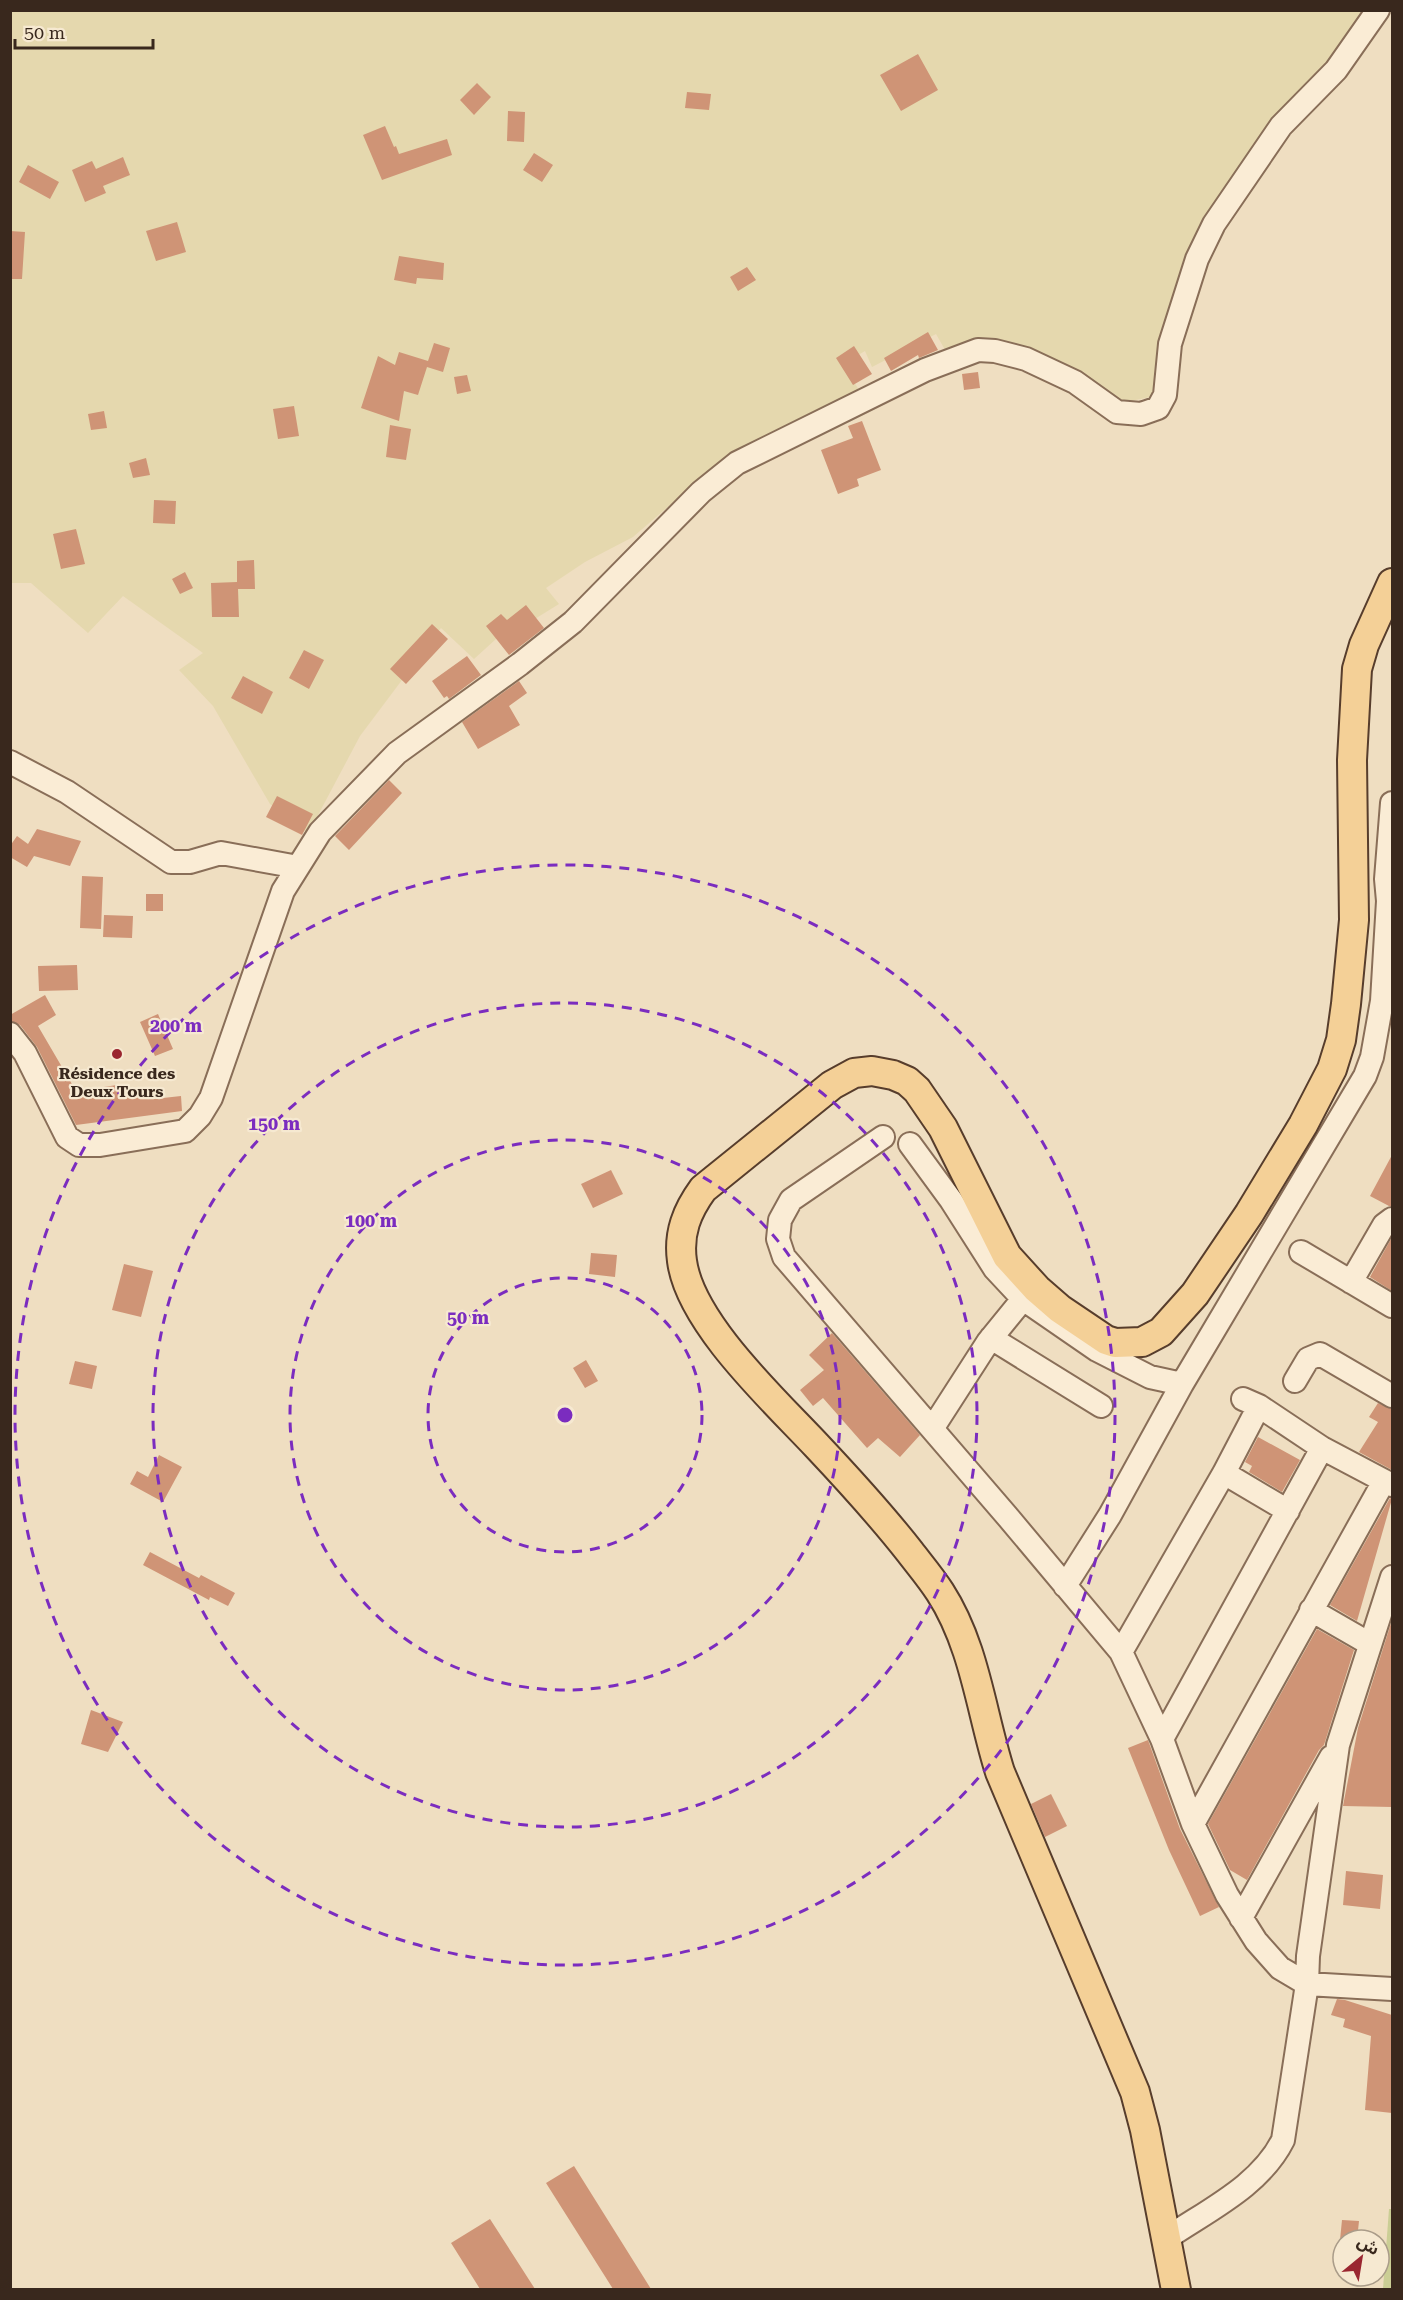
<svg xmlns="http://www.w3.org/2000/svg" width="1403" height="2300" font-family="'Roboto Serif','Noto Sans Arabic',serif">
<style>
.farmland{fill:#e5d8ae}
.green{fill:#cbce95}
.building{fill:#cf9476}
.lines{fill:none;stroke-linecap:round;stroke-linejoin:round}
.minor-casing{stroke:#896e58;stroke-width:26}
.major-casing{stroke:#573d2c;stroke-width:32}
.minor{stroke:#faecd5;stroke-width:22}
.major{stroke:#f4d097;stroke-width:28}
.ring{fill:none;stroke:#7b2cbf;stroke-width:3;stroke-dasharray:10 8}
.poi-dot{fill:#9a2630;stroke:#f6e9d1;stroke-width:2}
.labels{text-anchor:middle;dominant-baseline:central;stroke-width:4.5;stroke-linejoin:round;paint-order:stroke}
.poi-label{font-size:16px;font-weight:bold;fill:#39281d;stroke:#f6e9d1}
.centre{fill:#7b2cbf;stroke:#f6e9d1;stroke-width:3}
.ring-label{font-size:18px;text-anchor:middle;font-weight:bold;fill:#7b2cbf;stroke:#f6e9d1;stroke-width:4.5;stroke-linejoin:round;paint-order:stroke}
</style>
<rect width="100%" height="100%" fill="#efdec1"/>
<path class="farmland" d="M10,11H1368L1360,24L1309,84L1204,229L1155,396L1121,403L1076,373L948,355L936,334L872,367L865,351L843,364L862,395L790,424L722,460L633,537L585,562L546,588L559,604L530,622L507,629L474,659L441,628L360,736L308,834L270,804L213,706L179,670L203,653L123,596L88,633L31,583H11Z"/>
<path class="green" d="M1389,2209H1392V2289H1383Z"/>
<path class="building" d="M918,54L938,90L901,111L880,75Z
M477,83L491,97L474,115L460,100Z
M687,92L711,94L709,110L685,108Z
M508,111L525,112L524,142L507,141Z
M385,126L394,147L396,146L399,154L447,139L452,155L382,180L363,135Z
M534,153L553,165L542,182L523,170Z
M123,157L130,175L103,186L106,193L85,202L72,170L92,161L96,169Z
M28,165L59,182L50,199L19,182Z
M177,222L186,252L156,261L146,231Z
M10,231L25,232L22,279H10Z
M399,256L444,263L443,280L417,278L416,284L394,280Z
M747,267L756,280L738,291L730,277Z
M928,332L938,350L919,358L918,355L891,371L884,358Z
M434,343L450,348L443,372L427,367L418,395L404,391L399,421L361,408L378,356L395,365L399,352L428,361Z
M854,346L872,374L853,385L836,358Z
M978,372L980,388L964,390L962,374Z
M467,375L471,391L457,394L454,377Z
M294,406L299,436L278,439L273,409Z
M104,411L107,428L91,430L88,414Z
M862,421L881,470L857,479L859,486L838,494L821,450L853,438L848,426Z
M390,425L411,429L406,460L386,457Z
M146,458L150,475L133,478L129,463Z
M154,500L176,501L175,524L153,523Z
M76,529L85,564L61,569L53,534Z
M254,560L255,589H238L239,617H212L211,583L237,582V561Z
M185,572L193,588L180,594L172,579Z
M526,605L544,628L509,655L486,626L501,614L507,620Z
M432,624L448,639L406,684L390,669Z
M304,650L324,660L309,689L289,678Z
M467,656L481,675L449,699L447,696L444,698L432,681Z
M243,676L273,692L262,714L231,698Z
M519,681L527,693L509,706L520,725L478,749L462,722Z
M389,780L402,793L349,850L335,836Z
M277,796L313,814L302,835L266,817Z
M37,829L81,841L70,866L34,856L27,867L10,857V846L17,836L28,844Z
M82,876L103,877L101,929L80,928Z
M146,894H163V911H146Z
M104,915L133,916L132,938L103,937Z
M77,965L78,990L39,991L38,966Z
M45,995L56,1015L38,1026L76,1091L124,1084L130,1094L152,1090L154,1099L181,1096L182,1111L76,1125L37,1047L20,1025L10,1021V1015Z
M158,1014L173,1049L155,1056L140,1022Z
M1392,1155V1206H1389L1370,1196Z
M611,1170L623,1194L593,1208L581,1184Z
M1392,1237V1291L1370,1277Z
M591,1253L617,1255L615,1277L589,1274Z
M124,1264L153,1271L141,1317L112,1310Z
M832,1333L920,1435L900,1457L878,1438L867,1448L823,1398L813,1406L800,1390L824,1370L809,1355Z
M586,1360L598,1381L585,1388L573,1368Z
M75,1361L97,1366L92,1389L69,1384Z
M1378,1403L1392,1409V1470L1359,1452L1378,1422L1369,1417Z
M1258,1437L1300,1460L1282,1492L1249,1472L1252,1466L1245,1462Z
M159,1455L182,1467L163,1502L130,1484L137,1471L148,1477Z
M1390,1498L1392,1499L1357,1621L1330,1605Z
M150,1552L199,1578L201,1575L235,1593L228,1606L210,1597L209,1600L143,1565Z
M1392,1620V1807L1343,1806L1358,1728Z
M1317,1629L1354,1650L1324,1745L1319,1750L1247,1880L1230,1870L1208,1824Z
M91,1710L123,1722L108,1752L81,1744Z
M1148,1740L1180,1829L1219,1907L1200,1916L1169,1850L1128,1748Z
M1051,1794L1067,1826L1045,1837L1031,1804Z
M1346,1871L1383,1875L1380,1909L1343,1905Z
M1337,1999L1345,2000L1392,2015V2113L1365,2110L1371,2036L1343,2027L1345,2019L1331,2015Z
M574,2166L651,2289H613L546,2183Z
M490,2219L535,2289H480L451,2243Z
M1342,2220L1359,2221L1357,2240H1340Z"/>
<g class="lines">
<g class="minor-casing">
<path id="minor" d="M10,762L67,792L171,862H190L221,853L298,867
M10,1034L25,1053L67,1137L79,1145H100L185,1131L200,1116L211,1098L283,891L320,832L397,753L520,664L573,622L701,492L737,463L925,370L978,350L995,351L1026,359L1075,382L1117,412L1141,414L1158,408L1165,395L1170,344L1197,259L1214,224L1281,126L1336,70L1378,10
M883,1137L791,1200L780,1220L778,1239L784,1257L1007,1516L1121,1652L1162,1739L1193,1824L1227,1895L1256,1941L1280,1968L1307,1984L1392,1989
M910,1144L951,1200L995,1269L1023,1299L1097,1350L1150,1377L1182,1384
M1301,1252L1392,1306
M1351,1282L1384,1225L1392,1219
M991,1338L1101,1406
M1295,1381L1308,1359L1320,1354L1392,1396
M1243,1399L1259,1406L1322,1448L1392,1485
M932,1429L988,1342L1023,1299
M1224,1473L1288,1511
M1065,1586L1110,1515L1182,1384L1365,1076L1372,1057L1382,1001L1388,901L1386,879L1392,803
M1311,1610L1370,1644
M1121,1652L1224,1473L1259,1406
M1162,1739L1322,1448
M1193,1824L1384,1481
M1241,1918L1331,1757
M1167,2238C1208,2210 1260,2186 1283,2140L1307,1984L1308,1956L1338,1745L1392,1577"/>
</g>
<g class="major-casing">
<path id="major" d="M1176,2290L1145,2130L1135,2092L1000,1772C981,1712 975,1646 940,1592C931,1578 920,1565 910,1552C881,1515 849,1480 817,1446C775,1401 690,1323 682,1261C678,1233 687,1211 703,1189L832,1085L854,1073L872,1071L893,1075L907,1081L917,1090L943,1128L1007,1256L1037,1289L1060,1309L1106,1340L1115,1343L1142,1342L1161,1332L1195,1294L1249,1214L1303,1125L1332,1069L1341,1040L1346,1004L1354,920L1352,760L1357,669L1364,645L1392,583"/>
</g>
<use href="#minor" class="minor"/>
<use href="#major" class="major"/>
</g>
<g class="ring">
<circle cx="565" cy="1415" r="137"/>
<circle cx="565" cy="1415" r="275"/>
<circle cx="565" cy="1415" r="412"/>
<circle cx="565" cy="1415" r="550"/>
</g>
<circle class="poi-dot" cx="117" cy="1054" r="6"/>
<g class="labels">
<g class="poi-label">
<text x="117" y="1073">Résidence des<tspan x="117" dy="18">Deux Tours</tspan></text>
</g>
</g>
<circle cx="565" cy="1415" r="9" class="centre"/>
<g class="ring-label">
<text x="176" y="1032">200 m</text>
<text x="274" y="1130">150 m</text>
<text x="371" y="1227">100 m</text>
<text x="468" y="1324">50 m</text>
</g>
<rect width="1403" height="2300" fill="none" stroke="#39281d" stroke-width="24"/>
<g transform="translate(1361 2258) rotate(30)"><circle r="28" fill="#f6e9d1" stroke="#aa9c89" stroke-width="1.5"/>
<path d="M0-4.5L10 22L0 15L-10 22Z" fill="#9a2630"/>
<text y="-9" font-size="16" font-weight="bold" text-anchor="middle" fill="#39281d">ش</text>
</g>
<path d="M15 39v9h138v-9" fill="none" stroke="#39281d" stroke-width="3"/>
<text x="24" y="39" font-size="18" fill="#39281d" stroke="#f6e9d1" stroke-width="4.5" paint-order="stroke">50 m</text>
</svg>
